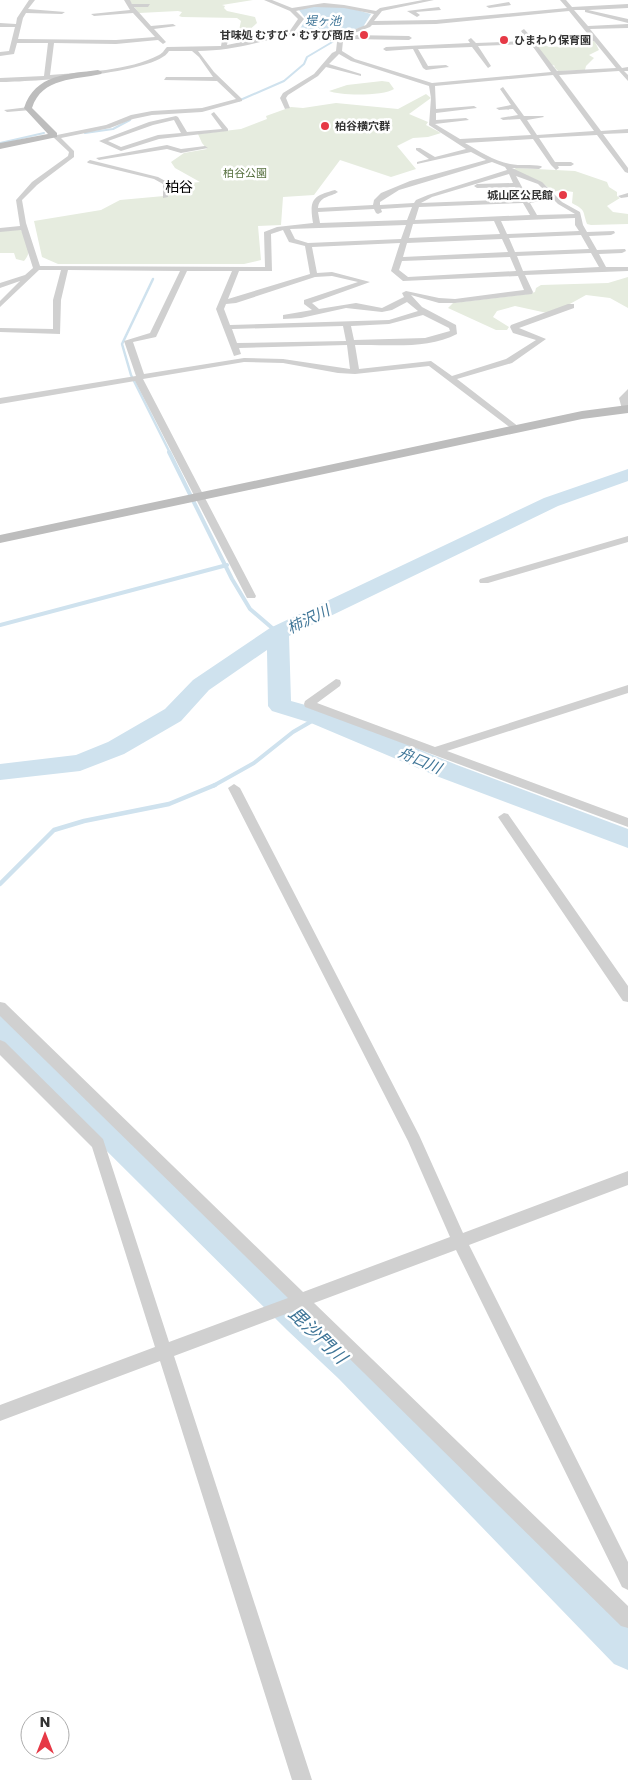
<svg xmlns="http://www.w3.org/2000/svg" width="628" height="1780" font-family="Poppins,'Noto Sans JP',sans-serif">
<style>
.green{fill:#e6ecdf}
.water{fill:#cfe2ee}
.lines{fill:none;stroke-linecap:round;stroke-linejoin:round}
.stream-far3{stroke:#cfe2ee;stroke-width:2}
.stream-far2{stroke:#cfe2ee;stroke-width:2.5}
.stream-far1{stroke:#cfe2ee;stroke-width:4}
.stream{stroke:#cfe2ee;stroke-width:4.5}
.river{fill:#cfe2ee;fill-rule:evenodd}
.street{fill:#d0d0d0;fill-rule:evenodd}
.secondary{fill:#bdbdbd;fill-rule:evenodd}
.poi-dot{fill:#e63946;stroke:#fff;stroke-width:2}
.labels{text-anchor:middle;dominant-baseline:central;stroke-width:5;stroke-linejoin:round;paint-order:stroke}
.far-poi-label{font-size:11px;font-weight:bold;fill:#333;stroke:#fff;text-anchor:end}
.far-park-label{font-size:11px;fill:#56703f;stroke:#fff}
.far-water-label{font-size:12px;font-style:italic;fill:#3f7597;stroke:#fff}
.far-quarter-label{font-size:14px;fill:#000;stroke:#fff}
.water-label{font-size:15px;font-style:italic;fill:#3f7597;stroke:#fff}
.near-water-label{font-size:18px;font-style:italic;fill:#3f7597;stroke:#fff}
</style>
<rect width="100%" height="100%" fill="#fff"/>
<path class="green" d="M129,0H253L222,5L225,6L224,8L227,11L255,17L257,23L248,31L239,30L241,21L237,18L182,17L179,16L182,12L178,11L139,13Z
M594,40L599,50L589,55L594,58L586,66L585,70L558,71L554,67L555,66L550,64L535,44H543L549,47L568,46L567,41Z
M382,81L389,82L394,89C384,96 340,96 329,91L347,85Z
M426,94L431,98L409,114L428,122L426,125L441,133L428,137L413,138L397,146L416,169L391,177L340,160L314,195L283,197L281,225L258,226L261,260L244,264H58L42,257L34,221L101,210L120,200L164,196L172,185L200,182L175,168L171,162L184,153L207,149L202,143L198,134L241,129L267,119L266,116L291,107L303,108L336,103L398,109Z
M516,168L575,171L607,182L609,187L617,192V196L620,198L607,206L613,212L628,214V224L591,225L587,224C582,209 586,211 572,203L573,192L561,190L553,192C539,178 530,178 513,170Z
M20,229C27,240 34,249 24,261L16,259L14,253H0V230Z
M628,277V308L610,298L586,295L568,305L547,313L515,306L497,311L493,317L509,327L507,330H496L448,308L453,303L528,294L535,292L536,288L541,285L608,283Z"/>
<path class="water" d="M316,5H339L371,14L363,27L327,37L298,32L306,19L299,10Z"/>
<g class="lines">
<path class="stream-far3" d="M238,101L284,81L304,64L307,57L334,41
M85,133L113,129L130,120
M0,143L44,133"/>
<path class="stream-far2" d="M153,279L122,344L131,375L170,453"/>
<path class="stream-far1" d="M169,452L232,579L250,609L278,633
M0,625L227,565
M213,786L254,763L293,732L319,717"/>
<path class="stream" d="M0,884L54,830L84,821L169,804L215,785"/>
<path class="river" d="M628,469V481L558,506L289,636L291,701L327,711L457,765L628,829V848L439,777L311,723L272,711L268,706L267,650L209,690L181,721L124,754L80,771L0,780V764L76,755L108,742L165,709L193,680L270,628L544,498Z
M0,1015L10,1019L311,1308L363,1355L628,1622V1670L614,1664L339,1379L287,1330L0,1045Z"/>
<path class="street" d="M29,0H35L28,9L65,12L62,14L26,13L23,18L18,39L116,40L155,37L133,13L94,16L91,14L130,10L124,0H130L132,4H150L148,7H134L151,26L173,24L176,26L154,29L166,42L163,44L158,40L116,44L54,43L50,75C84,72 129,71 159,55C163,53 164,50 167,47L221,46L224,30L227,28L230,30L227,45L289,32L298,19L290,11L264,0H272L292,8L324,3L344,5L376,11L380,8L423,0H434L382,11L374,21L436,20L567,8L560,0H566L572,7L628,4V8L588,10L628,19V23L585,12V10H574L588,26L628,24V28L590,29L622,68L628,67V71H624L628,75V81L619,71L559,75L601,131L628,129V133L603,134L628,168V173L625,172L597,135L539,138L555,162H571L574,164L571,166H558L559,168L556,170L551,165L533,139L465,143C477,150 494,161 510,164C520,166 531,164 541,166L542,167L539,169L512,168L542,182L562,202L580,212L583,225L587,232L614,231L615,233L611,235L589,236L597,250L625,249L626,251L622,253L599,254L606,267H628V271L525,275L533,292L532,294L455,303H439L411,295L422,307L456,325L457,334C427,350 387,344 355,345L359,369L431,361L452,376L506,359L536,340L513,333L510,327L511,325L568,304H574V308L519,328L546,339L512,363L457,379L519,427L520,429L516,432L429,366L355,374L338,373L283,363L244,362L143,379L256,596L255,598H247L135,381L0,404V398L136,376L124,341L150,333L180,271L68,270L61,300L60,334L0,332V328L53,329V300L61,270H39L0,307V301L20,281L0,288V283L25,275L33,268L21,230L0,232V228L20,226L16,200L32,182L68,156L69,152L52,136V134L57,135L106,125L131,115L152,111L202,108L236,99L217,81L164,80L166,77H213L199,57L192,51H169C157,74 28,82 0,82V78L44,76L48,43H17L14,54L0,56V52L9,51L15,27H0V23L16,24L17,18ZM314,7L344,8L374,14L366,25L332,38L294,32L304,19L296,11ZM569,11L591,38L534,40L524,29L521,31L528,41L476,43L471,38L468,40L470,43L386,47L383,49L386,51L413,49L423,68L426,70L449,67L446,65L428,66L418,49L472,47L488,68L491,66L478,46L531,44L551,72L432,83L355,59L342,51L343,41L339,39L346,37L348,39L409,40L412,38L409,36L349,35L370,27L372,25L436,24ZM287,35L337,42L336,51L332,53L314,74L283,93L280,98L285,109L290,108L286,98L288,95L318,76L326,67L361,76V74L329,64L339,54L351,61L429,86L431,98L429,125L466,149L435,157L420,148H416V150L429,159L417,162V164L471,152L486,160L410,181L381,193L374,200L373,205L318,208C319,196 331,197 338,192L335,190C313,196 309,199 313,223L277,227L264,232L265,267L40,266L26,223L22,200L37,185L74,157V151L61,138L110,128L133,119L152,115L202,112L242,101V99L214,72L198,51C229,51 257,43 287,35ZM594,41L616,68L557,71L536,44ZM553,75L594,131L537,135L527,120L544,117L543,116H524L503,87L500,89L511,105L496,108L499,110L513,109L518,115L500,118L503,120L520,119L531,135L460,139L435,124L469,120L466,118L436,120V113L477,108L474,106L436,109L435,86ZM492,162L505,167L507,170L428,195L416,200L414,203L380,205V202L399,190ZM509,174L513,183L477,184L474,186L477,188L515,187L521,199L421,203L432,197ZM516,176L538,184L558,204L575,214L537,215L530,203L545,200L542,198H528ZM523,203L530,215L415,220L419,207ZM412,207L407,220L320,223L318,212L374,209L376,213L378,214L382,212L381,209ZM575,218V225L579,231L507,234L501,221ZM494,221L500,234L409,238L413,224ZM406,225L401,239L308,243L295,239L290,229ZM283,230L289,242L305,246L310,274L228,299L239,271H272L271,234ZM581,235L589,249L515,252L509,238ZM502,239L508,252L403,257L407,243ZM400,243L391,271L403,281L518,276L524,290L455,299L439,298L406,291L402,293L404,297L382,308L356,303L319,309L312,303L370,282L332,272L317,273L312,247ZM591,253L599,267L523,271L517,256ZM510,257L516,271L408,277L399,270L402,261ZM187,271H232L216,309L234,356L241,354L239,348L347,345L350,369L283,359L244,358L144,374L133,342L156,337ZM332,276L358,282L304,300V304L312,310L283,315V319L301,318L346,308L382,312L392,310L407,302L418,311L389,320L230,325L224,309L226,304L236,303L315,277ZM423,315L449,328L450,331L425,338L354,340L351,326L389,324ZM343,326L346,341L237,343L232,329Z
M509,2L511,5L489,8L486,6Z
M439,7L441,10L416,12L420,15L417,17L407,11Z
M29,107L31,110L7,112L4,110Z
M214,112L228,129V131L159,139L121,151L99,141L149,122L176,116L178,117L187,132L222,129L211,114ZM174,120L181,133L158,135L121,147L108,141L153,125Z
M167,145L181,149L205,146L208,148L181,153L167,149L99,160L96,158Z
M90,160L158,177L169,183L168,197L163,198V184L154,179L88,163L87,162Z
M628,193V197L621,198L618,196Z
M628,389V411L626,412L622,409L619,398Z
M628,536V542L488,583H480L479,581L480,579Z
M336,679L340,680L341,683L340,686L317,703L435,747L628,685V693L447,751L628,818V827L305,707L304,704L305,701Z
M234,784L240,788L419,1135L463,1233L628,1171V1185L469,1245L628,1562V1590L622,1587L456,1250L314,1303L628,1606V1628L621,1626L299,1309L174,1356L312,1780H292L160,1361L0,1421V1405L155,1347L92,1147L0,1055V1040L5,1042L103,1139L169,1342L288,1298L0,1016V1002L5,1003L303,1292L450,1237L408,1141L228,788Z
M504,813L508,814L628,986V1002L623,1001L500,820L498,817Z"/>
<path class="secondary" d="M98,70L102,72L101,74C75,80 42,77 32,108L57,133V137L0,149V143L48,134L24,108C35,74 68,74 98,70Z
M628,405V413L582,419L0,543V535L582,411Z"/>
</g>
<g class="poi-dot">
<circle cx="364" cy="35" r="5"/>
<circle cx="504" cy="40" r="5"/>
<circle cx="325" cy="126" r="5"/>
<circle cx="563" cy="195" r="5"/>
</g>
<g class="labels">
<g class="far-poi-label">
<text x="354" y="35">甘味処 むすび・むすび商店</text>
<text x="514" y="40" text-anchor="start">ひまわり保育園</text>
<text x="335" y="126" text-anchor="start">柏谷横穴群</text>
<text x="553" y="195">城山区公民館</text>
</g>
<g class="far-park-label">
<text x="245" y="173">柏谷公園</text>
</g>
<g class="far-water-label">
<text x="323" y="20">堤ヶ池</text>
</g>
<g class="far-quarter-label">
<text x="179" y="187">柏谷</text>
</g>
<g class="water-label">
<text transform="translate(308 619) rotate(-26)">柿沢川</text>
<text transform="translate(420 760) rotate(23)">舟口川</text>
</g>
<g class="near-water-label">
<text transform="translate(318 1335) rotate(44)">毘沙門川</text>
</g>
</g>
<g transform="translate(45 1735)"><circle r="24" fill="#ffffff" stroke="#adadad"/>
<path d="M0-4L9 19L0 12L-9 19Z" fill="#e63946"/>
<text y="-8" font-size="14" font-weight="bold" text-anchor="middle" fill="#333333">N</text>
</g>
</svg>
